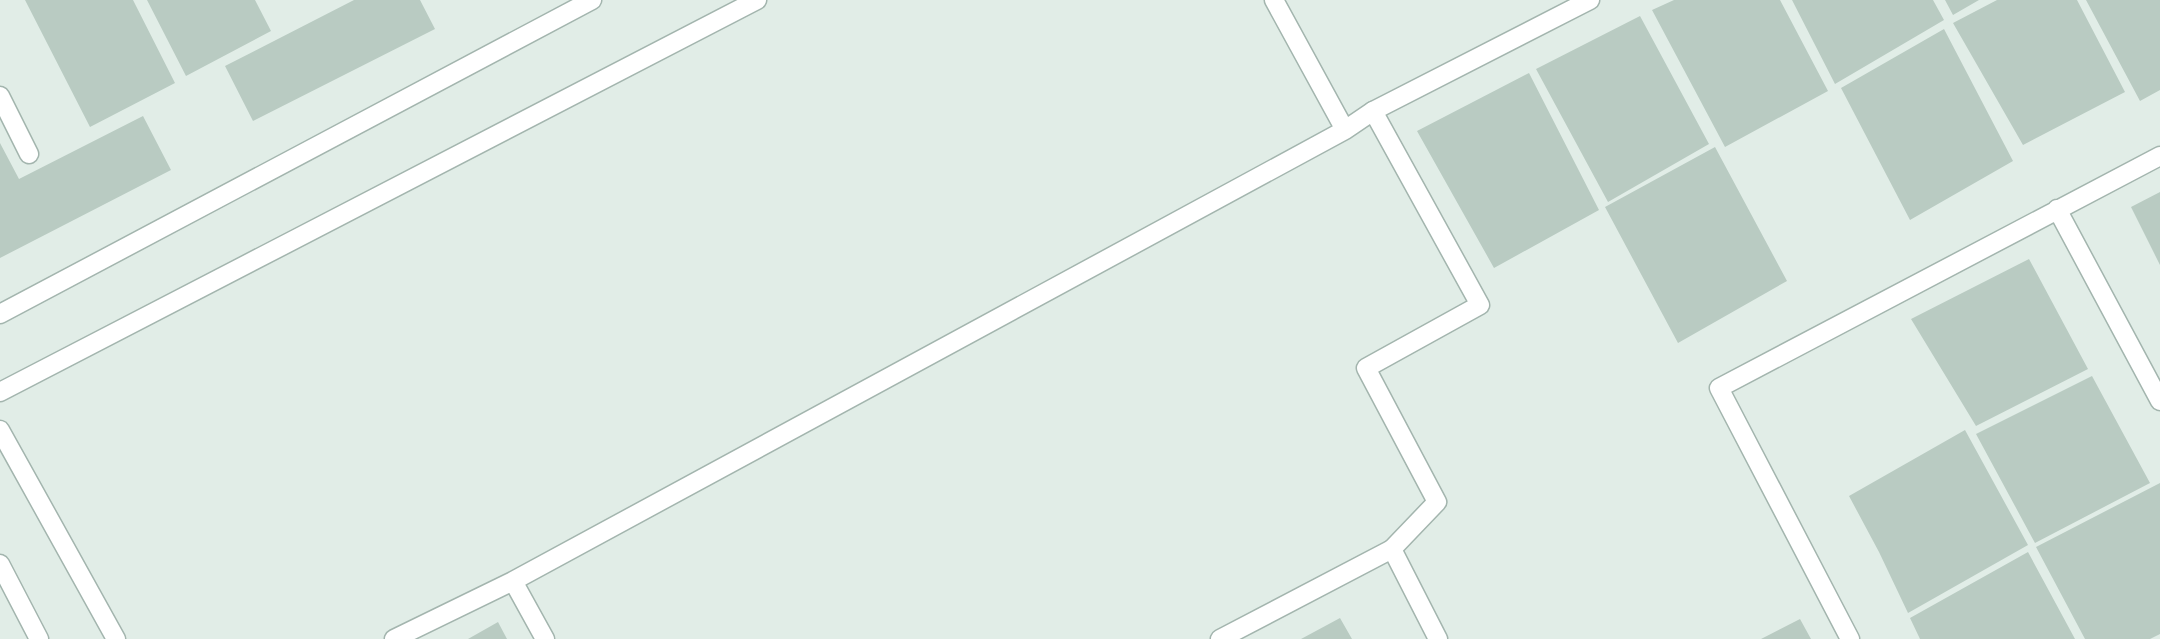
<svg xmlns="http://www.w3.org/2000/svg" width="2160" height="639" font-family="'DejaVu Sans',sans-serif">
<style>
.building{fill:#b9cbc2}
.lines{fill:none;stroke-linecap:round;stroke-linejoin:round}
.service-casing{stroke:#a3b5ae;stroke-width:21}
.minor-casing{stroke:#a3b5ae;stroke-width:21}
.service{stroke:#fff;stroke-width:18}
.minor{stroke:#fff;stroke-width:18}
</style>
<rect width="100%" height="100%" fill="#e1ede7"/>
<path class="building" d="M25,0H133L175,83L90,127Z
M147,0H255L271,31L186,76Z
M354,0H420L435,29L253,121L225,66Z
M1674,0H1780L1828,91L1725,147L1652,10Z
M1792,0H1933L1944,20L1835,84Z
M1945,0H1979L1953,15Z
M1997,0H2077L2125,92L2023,145L1953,23Z
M2086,0H2160V90L2140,101Z
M1640,16L1709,144L1608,202L1536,69Z
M1944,29L2013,161L1910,220L1841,88Z
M1529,73L1599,210L1494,268L1417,131Z
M143,116L171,170L0,258V143L19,179Z
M1715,147L1787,281L1678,343L1605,207Z
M2160,192V265L2131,207Z
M2029,259L2088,369L1976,426L1911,319Z
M2092,376L2150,483L2035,543L1976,434Z
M1965,430L2028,545L1908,613L1879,552L1849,496Z
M2160,483V634L2150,639H2085L2036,547Z
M2028,552L2075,639H1920L1910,618Z
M1340,618L1352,639H1301Z
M1800,619L1811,639H1761Z
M498,622L507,639H468Z"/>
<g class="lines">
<g class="service-casing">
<path id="service" d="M1373,111L1480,305L1366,368L1437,502L1392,549"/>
</g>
<g class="minor-casing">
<path id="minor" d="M1274,0L1345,130
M0,96L29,154
M2057,209L2160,401
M0,314L592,0
M0,392L757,0
M0,430L116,639
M0,564L39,639
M513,581L545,639
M394,639L513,581L1345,130L1373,111L1590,0
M1220,639L1392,549L1438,639
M1850,639L1719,388L2160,156"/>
</g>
<use href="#service" class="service"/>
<use href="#minor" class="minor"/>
</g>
</svg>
